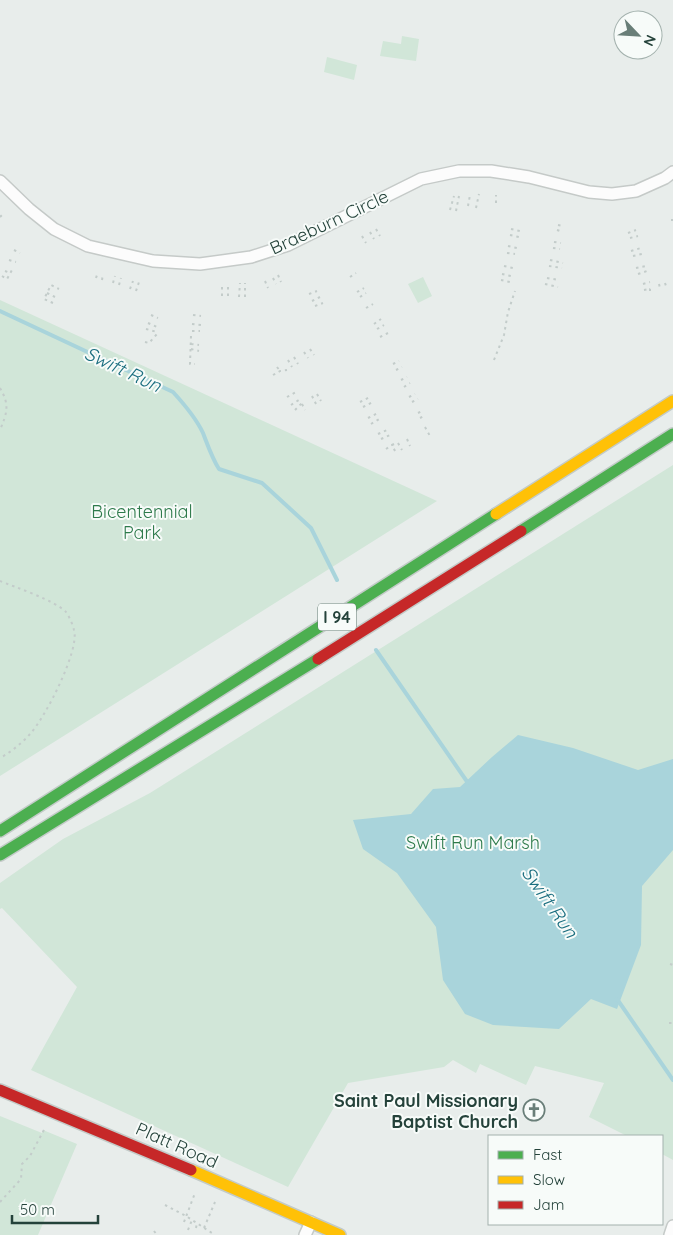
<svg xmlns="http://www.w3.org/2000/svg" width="673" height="1235" font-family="Quicksand,sans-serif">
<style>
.green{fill:#d1e6d8}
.water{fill:#a9d4db}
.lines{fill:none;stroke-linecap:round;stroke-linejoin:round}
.stream{stroke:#a9d4db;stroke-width:4}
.street-casing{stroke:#c5cac8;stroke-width:14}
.fast-casing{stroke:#c3cbc8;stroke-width:14}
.slow-casing{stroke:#c3cbc8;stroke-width:14}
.jam-casing{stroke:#c3cbc8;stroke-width:14}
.path{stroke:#c3ccca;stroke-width:2;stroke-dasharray:2.5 4;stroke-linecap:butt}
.street{stroke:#fcfcfc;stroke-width:11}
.fast{stroke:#4caf50;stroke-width:11}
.slow{stroke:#ffc107;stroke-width:11}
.jam{stroke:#c62828;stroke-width:11}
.labels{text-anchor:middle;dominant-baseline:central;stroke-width:4;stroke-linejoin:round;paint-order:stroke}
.shield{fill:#f7fbf9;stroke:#637a73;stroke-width:1}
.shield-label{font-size:16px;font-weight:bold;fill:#24423a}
.street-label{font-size:18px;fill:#24423a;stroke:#f7fbf9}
.park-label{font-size:18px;fill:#2d7a4b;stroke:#f7fbf9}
.poi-label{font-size:18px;font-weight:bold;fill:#24423a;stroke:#f7fbf9;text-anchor:end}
.water-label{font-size:19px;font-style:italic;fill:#1c6f80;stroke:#f7fbf9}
</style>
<rect width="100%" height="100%" fill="#e8edeb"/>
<path class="green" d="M402,36L419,39L416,61L380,56L383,41L401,44Z
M327,57L357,65L354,80L324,72Z
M423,277L432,296L418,303L408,284Z
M0,300L437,501L0,776Z
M673,465V1160L662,1154V1136H627L589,1117L604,1083L535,1066L526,1085L480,1064L476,1073L453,1060L444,1067L348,1083L288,1187L31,1070L77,987L2,908L0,909V883L63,839L150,793Z
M0,1116L42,1133L43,1130L77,1144L38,1235H0Z"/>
<path class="water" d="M518,735L573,748L638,770L673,759V850L642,886L641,945L617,1009L591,999L559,1029L493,1025L465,1014L443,980L436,927L397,873L363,849L353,820L411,814L433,789L460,787L492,757Z"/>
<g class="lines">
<path class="stream" d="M0,311L173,392C184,404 196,418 203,433C208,446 212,458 219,469L262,483L311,528L337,580
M376,650L468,783
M617,999L673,1080"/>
<g class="street-casing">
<path id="street" d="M0,181L29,209L54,229L88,246L153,261L200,264L251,257L288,245L421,179L459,171H491L529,177L589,192L612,194L636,191L665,178L673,172
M305,1235L311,1222
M670,1235L673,1226"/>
</g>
<g class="fast-casing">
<path id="fast" d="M521,531L673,434
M0,831L496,514
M0,855L318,659"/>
</g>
<g class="slow-casing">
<path id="slow" d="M496,514L673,401
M191,1170L340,1235"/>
</g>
<g class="jam-casing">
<path id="jam" d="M318,659L521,531
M0,1090L191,1170"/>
</g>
<path class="path" d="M496,203V195
M468,206L470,195
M476,208L479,194
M450,210L454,196
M456,211L459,196
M0,217L2,215
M671,220H673
M558,225L564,226
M376,229L380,236
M511,229L520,231
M557,230L563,232
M370,232L374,239
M628,233L636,230
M510,235L519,237
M362,236L366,243
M630,238L638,236
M554,242L561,243
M508,246L517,248
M553,248L560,249
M14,250L20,253
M631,251L641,248
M507,253L515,254
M633,256L642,254
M9,260L16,262
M550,260L563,263
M504,266L513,268
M549,266L562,268
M636,268L646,266
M5,271L10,273
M502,274L511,276
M638,274L647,271
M278,275L281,282
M2,276L7,279L12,270
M350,277L356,273
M96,278L98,272
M273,278L276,284
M547,278L559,280
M102,280L103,274
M501,280L510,282
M265,281L268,288
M113,283L115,276
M665,283L666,286
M545,284L558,287
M643,284L650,282
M659,284L660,288
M119,285L121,278
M130,289L133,281
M644,290L650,289
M136,291L139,282
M650,291V289L652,286
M357,292L364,288
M47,293L55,297
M309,294L317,291
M222,296V285
M228,296V284
M239,297L240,283
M245,297V283
M360,297L366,293
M312,301L320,297
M53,303L44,299L51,285L59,289
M315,306L323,303
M366,308L373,304
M151,315L158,318
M193,315L201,316
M148,323L157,327
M192,324L201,325
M374,324L381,319
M146,329L157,332
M377,329L384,325
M192,331H200
M191,336L190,364H195
M380,337L388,333
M145,342L149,343L157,334
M191,344L199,345
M191,349L199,351
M310,349L314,355
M304,352L308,358
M294,357L298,364
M288,360L292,367
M494,360L504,335L508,312L515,291
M393,364L399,361
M277,367L280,371
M396,370L402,367
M273,375L280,371L287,370
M401,380L407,377
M404,387L410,383
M0,388C10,405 7,413 0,430
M317,394L321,401
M312,396L316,404
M287,397L296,392
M409,397L415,394
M360,402L370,397
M412,402L418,399
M302,404L305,410
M291,405L302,398
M363,407L373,402
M295,410L304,401
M418,413L422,411
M368,418L378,413
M420,418L424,416
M371,424L381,418
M425,427L430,436
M378,434L387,430
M381,439L390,435
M407,439L410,446
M398,443L402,450
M394,444L392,445L396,453
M386,449L392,445
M0,581C15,587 56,601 66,612C69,616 73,625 74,630C80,650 45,718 30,734C22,743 11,752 0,758
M670,964L673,965
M669,1023H673
M0,1202L21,1179L22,1164L30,1156L45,1128
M165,1205L186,1216L215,1235
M184,1222L195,1193
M196,1228L197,1223
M204,1228L215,1202
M188,1230L192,1220
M154,1231L157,1235"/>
<use href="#street" class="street"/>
<use href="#fast" class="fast"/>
<use href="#slow" class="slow"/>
<use href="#jam" class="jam"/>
</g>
<defs>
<g id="church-ring" transform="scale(1.125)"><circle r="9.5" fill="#f7fbf9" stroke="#697e78" stroke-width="1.5"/><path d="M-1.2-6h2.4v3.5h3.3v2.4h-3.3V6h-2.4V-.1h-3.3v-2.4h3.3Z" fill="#697e78"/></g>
</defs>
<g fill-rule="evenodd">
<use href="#church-ring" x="534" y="1110"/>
</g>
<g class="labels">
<rect class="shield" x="318" y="603.5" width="38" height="27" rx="4"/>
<g class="shield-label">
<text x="337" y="617">I 94</text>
</g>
<g class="street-label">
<text transform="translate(329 222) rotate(-25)">Braeburn Circle</text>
<text transform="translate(177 1145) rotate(24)">Platt Road</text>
</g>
<g class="park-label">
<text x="142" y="511">Bicentennial<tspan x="142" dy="21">Park</tspan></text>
<text x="473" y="842">Swift Run Marsh</text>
</g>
<g class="poi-label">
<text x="518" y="1100">Saint Paul Missionary<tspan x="518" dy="21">Baptist Church</tspan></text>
</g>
<g class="water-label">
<text transform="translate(123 369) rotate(25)">Swift Run</text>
<text transform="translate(550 902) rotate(55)">Swift Run</text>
</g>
</g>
<rect x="488" y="1135" width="175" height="90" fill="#f7fbf9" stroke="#a3b1ad"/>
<rect x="498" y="1151" width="25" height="8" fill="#4caf50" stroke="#a3b1ad"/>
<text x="533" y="1160" font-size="15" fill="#24423a">Fast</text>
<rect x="498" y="1176" width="25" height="8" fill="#ffc107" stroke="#a3b1ad"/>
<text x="533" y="1185" font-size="15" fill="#24423a">Slow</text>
<rect x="498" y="1201" width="25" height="8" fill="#c62828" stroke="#a3b1ad"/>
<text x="533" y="1210" font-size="15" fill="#24423a">Jam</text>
<g transform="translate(638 35) rotate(115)"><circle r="24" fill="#f7fbf9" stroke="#a3b1ad"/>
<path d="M0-4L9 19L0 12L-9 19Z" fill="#697e78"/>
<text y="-8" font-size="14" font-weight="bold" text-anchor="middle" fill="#24423a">N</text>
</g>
<path d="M12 1215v8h86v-8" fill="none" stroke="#24423a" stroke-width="2.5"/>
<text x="20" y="1215" font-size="15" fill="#24423a" stroke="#f7fbf9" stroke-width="4" paint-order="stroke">50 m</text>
</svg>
